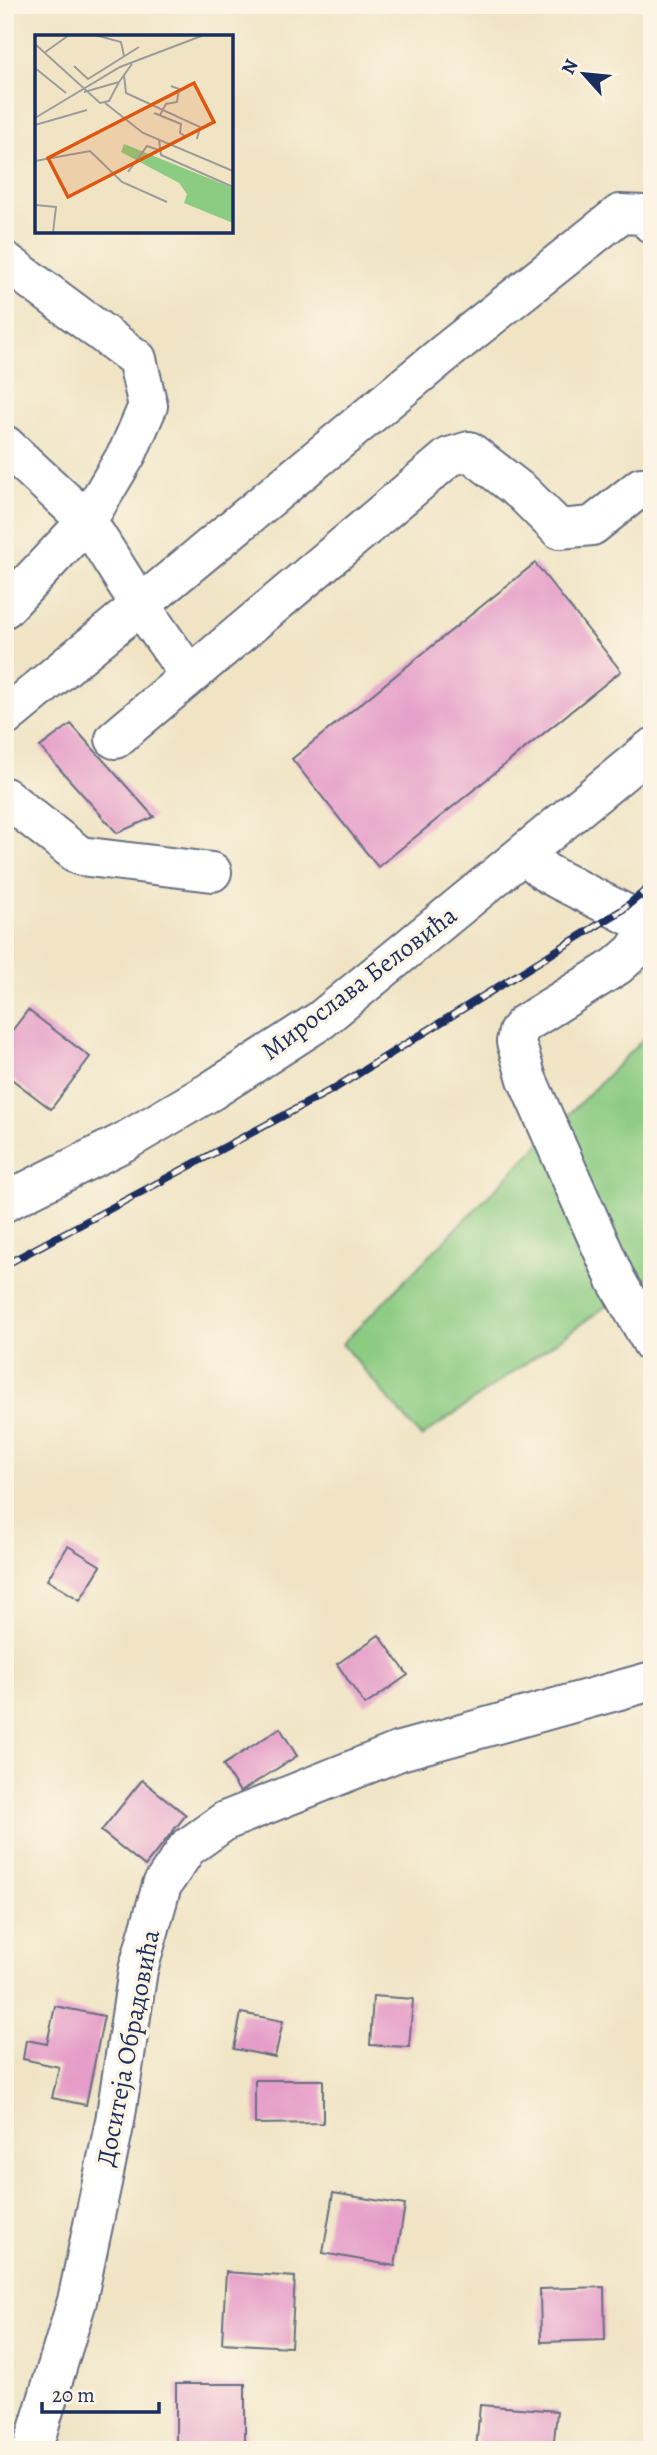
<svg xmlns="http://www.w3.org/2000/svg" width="657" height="2455" font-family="Alegreya,serif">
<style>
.green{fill:#8ccb82;stroke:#547d70;stroke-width:2}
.building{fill:#e59cc8}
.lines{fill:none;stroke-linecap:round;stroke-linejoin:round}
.minor-casing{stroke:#666e82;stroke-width:42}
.minor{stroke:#fff;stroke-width:38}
.rail-casing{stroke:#1b2f5e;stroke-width:8}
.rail{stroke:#fcf5e5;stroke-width:5;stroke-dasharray:16;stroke-linecap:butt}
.labels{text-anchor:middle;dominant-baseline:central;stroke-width:7;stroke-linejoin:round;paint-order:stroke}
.street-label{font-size:26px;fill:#1b2f5e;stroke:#fcf5e5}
.inset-road{fill:none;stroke:#9b9c9c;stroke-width:2}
.view{fill:#de5710;fill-opacity:0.15;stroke:#de5710;stroke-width:3.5}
.inset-edge{fill:none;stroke:#1b2f5e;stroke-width:3.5}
</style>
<rect width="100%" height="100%" fill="#fcf5e5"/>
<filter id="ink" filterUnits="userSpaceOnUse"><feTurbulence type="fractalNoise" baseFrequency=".0143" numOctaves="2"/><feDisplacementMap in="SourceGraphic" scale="14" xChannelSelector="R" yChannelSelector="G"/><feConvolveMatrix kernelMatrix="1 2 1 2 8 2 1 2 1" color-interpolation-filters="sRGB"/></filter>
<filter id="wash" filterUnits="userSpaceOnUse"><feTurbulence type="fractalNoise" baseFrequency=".00686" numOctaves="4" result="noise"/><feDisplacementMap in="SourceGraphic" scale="28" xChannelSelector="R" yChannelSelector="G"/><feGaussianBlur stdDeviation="1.57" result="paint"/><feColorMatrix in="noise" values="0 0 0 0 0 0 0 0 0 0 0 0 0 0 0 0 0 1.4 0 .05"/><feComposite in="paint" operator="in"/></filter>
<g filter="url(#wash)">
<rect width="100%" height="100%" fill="#f0e4c5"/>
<path class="green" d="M652,1030V1274L421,1437L342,1344Z"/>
<g id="blocks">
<path class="building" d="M535,563L621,671L378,867L292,759Z
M71,724L154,817L117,833L40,747Z
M28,1010L90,1057L51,1109L5,1074V1040Z
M68,1546L101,1566L80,1600L47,1580Z
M379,1635L408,1675L365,1705L337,1664Z
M280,1728L297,1756L240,1792L223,1765Z
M142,1780L186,1815L145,1866L101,1831Z
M373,1996L413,1999L409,2047L370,2045Z
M55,2006L104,2016L86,2105L52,2098L59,2067L23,2059L26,2040L47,2044Z
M241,2013L283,2021L275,2057L234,2049Z
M255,2080H323V2123L255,2124Z
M333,2193L405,2205L395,2266L323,2253Z
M226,2272L295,2277L291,2347L222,2343Z
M604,2287L605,2340L541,2342L540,2289Z
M176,2384H245V2450H176Z
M480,2405L557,2411L553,2450H476Z"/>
</g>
</g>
<g filter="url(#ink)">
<use href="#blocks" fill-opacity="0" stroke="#666e82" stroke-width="2"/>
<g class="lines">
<g class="minor-casing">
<path id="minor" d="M5,261L137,359L148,406L128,452L87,521L140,605L189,675
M5,445L87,521L5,608
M5,717L446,352L620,214L644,215L652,224
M115,739L449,457L469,451L523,493L559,529L592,526L641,487
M5,797L80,856L212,872
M525,854L545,872L559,880L652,927
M650,926L634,951L617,966L524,1024L518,1032L516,1042L527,1079L616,1280L652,1343
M5,1202L124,1142L211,1091L321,1020L652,748
M32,2450L77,2301L115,2121L138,1970L162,1885L187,1848L225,1821L400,1751L652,1681"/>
</g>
<use href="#minor" class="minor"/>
<g class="rail-casing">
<path id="rail" d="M5,1265L335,1088L622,910L652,885"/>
</g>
<use href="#rail" class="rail"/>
</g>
</g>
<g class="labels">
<g class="street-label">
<text transform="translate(359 983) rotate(-37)">Мирослава Беловића</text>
<text transform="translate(128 2048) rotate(-79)">Доситеја Обрадовића</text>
</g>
</g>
<g transform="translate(35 35)">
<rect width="198" height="198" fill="#f0e4c5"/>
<path d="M89,109L198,153V188L149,168L152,159L144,148L86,117Z" fill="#8ccb82"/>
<path class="inset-road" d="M60,0L86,7L89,21M0,9L65,68L74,66L84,47M9,18L34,0M39,31L53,44L104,12M0,33L31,58M89,40L91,58L165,92L162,104M84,47L97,29M49,57L84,47M70,68L108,98L198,136M119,78L146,89L145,98L150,101M125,80L131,69L142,67L144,54L136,51M0,83L85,32L169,0M0,90L52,75M124,105L126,120L198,152M0,126L55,116L87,147L132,167M93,137L112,111L124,115M0,170L21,172L18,198"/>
<path class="view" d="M159,48L179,87L33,162L13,123Z"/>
<rect width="198" height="198" class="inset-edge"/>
</g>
<rect width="657" height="2455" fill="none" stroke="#fcf5e5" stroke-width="28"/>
<g transform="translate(584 74) rotate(297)" stroke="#fcf5e5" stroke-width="5" paint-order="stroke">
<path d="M0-5L12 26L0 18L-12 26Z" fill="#1b2f5e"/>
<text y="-10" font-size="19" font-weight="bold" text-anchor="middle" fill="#1b2f5e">N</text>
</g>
<path d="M42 2402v10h117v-10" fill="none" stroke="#1b2f5e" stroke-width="3.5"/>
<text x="52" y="2402" font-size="21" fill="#1b2f5e" stroke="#fcf5e5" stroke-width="5" paint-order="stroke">20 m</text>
</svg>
